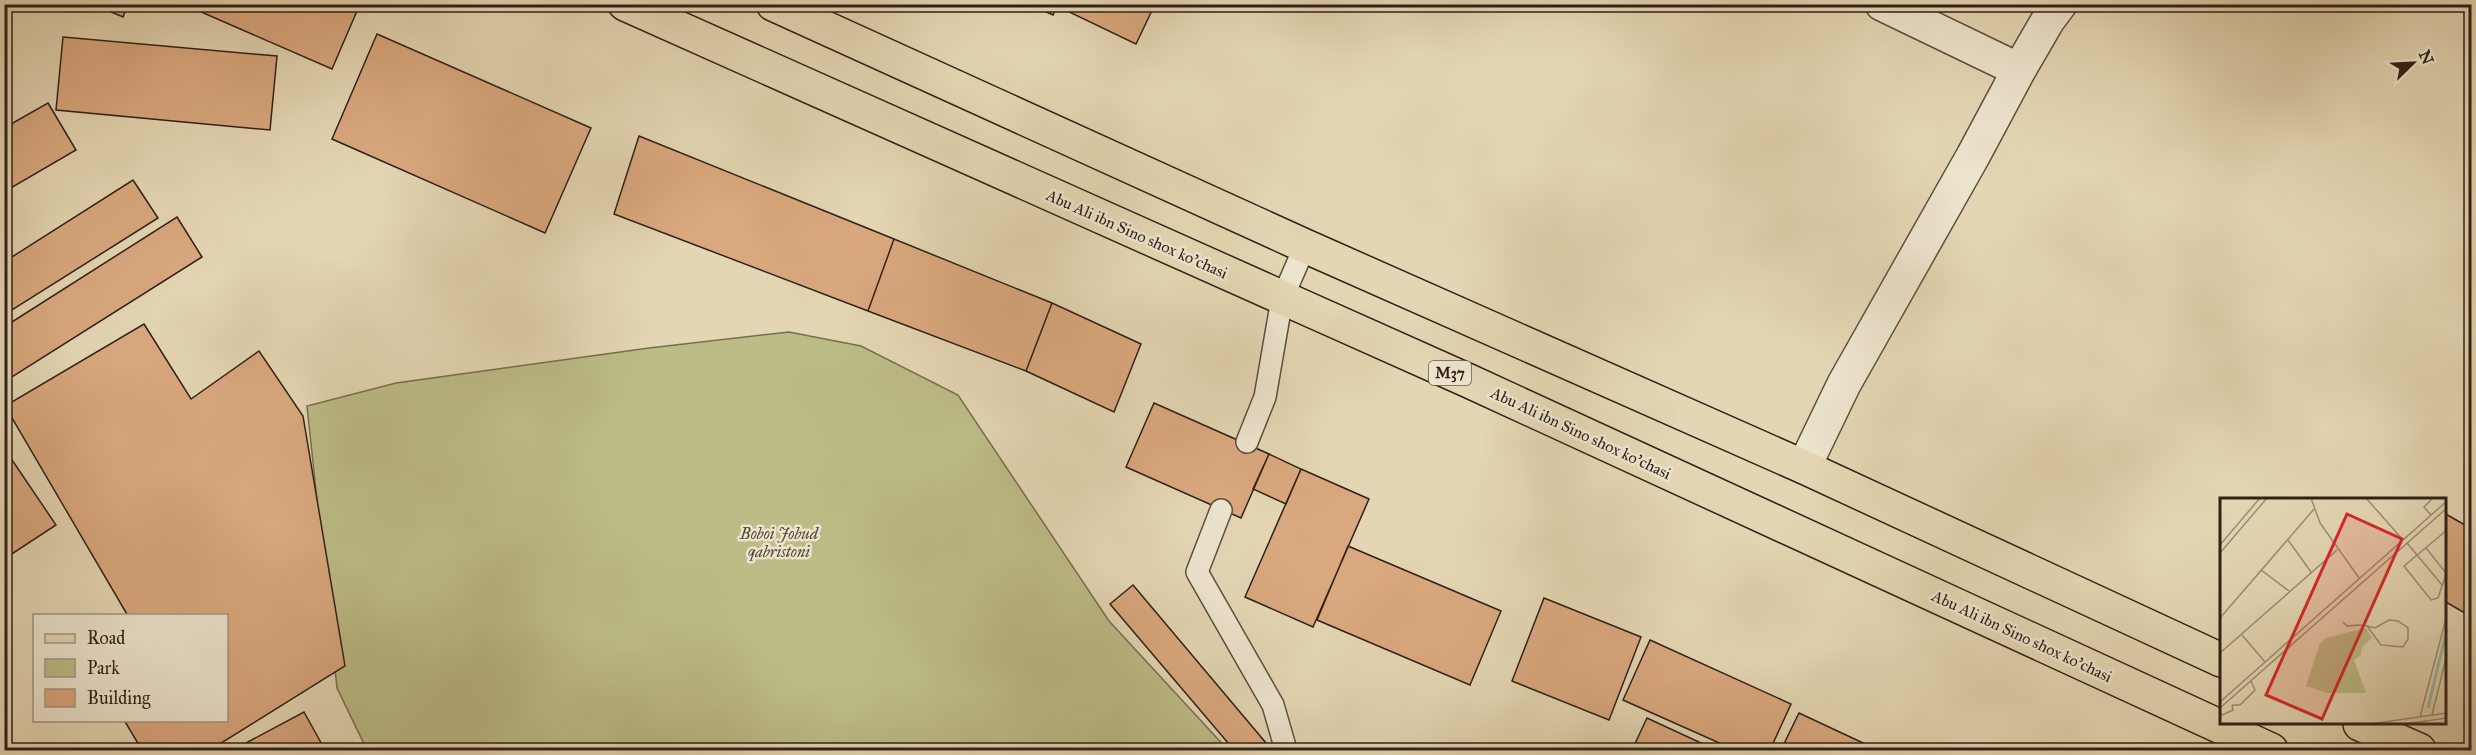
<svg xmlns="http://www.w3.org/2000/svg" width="2476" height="755" font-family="'IM FELL Great Primer',serif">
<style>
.green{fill:#bcbc87;stroke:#766e50;stroke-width:1.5}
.building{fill:#daa87e;stroke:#2f2018;stroke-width:1.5}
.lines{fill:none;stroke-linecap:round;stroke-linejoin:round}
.service-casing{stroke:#5c4e3f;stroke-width:24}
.minor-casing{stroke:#5c4e3f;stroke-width:36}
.primary-casing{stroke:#2f2018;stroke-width:36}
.service{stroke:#ede4ce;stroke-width:21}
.minor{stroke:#ede4ce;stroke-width:33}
.primary{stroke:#e4d6b3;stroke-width:33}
.labels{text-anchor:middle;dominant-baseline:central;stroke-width:5;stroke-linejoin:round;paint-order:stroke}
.shield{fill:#ede4ce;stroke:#685b4f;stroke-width:1.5}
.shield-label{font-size:15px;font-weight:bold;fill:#2f2018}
.street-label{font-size:16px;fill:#2f2018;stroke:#ede4ce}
.park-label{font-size:16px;font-style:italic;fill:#524734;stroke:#ede4ce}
.inset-river{fill:none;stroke:#97baa7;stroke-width:3}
.inset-road{fill:none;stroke:#9c8d75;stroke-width:1.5}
.view{fill:#d62828;fill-opacity:0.15;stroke:#d62828;stroke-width:3}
.inset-edge{fill:none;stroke:#2f2018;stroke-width:3}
</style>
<rect width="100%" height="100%" fill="#e4d6b3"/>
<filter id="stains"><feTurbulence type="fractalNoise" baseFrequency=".00333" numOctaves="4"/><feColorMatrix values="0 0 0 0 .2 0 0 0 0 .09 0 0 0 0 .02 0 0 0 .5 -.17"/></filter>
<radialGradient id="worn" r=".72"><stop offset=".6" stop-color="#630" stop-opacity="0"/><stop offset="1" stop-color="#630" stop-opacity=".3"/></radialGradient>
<path class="green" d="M789,332L861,346L958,395L1109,621L1228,750H367L337,688L307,406L396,383L649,348Z"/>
<path class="building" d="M92,4H128L123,17Z
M183,4H360L332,69Z
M1029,4H1058L1053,15Z
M1068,4H1155L1136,44L1065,10Z
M377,34L591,128L545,233L332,139Z
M63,37L277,56L270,130L56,110Z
M48,103L76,150L4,192V128Z
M639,136L894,239L868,311L614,214Z
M133,180L158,218L4,315V262Z
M177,217L202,257L4,382V327Z
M894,239L1052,303L1026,371L868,311Z
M1052,303L1141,344L1114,412L1026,371Z
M144,324L191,399L259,351L303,416L345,666L210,750H142L124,720H226V616H128L5,406Z
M1154,403L1269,454L1241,518L1126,467Z
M4,448L56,525L4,559Z
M1269,454L1301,469L1286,504L1253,489Z
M1301,469L1369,499L1313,627L1245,597Z
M2444,513L2472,529L2470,616L2444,601Z
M1348,546L1501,611L1470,685L1317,620Z
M1133,585L1266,743L1257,750H1234L1110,604Z
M1544,598L1641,637L1609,720L1512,681Z
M1650,640L1791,704L1770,750H1735L1623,700Z
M304,712L325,750H233Z
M1799,713L1878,750H1781Z
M1647,718L1716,750H1632Z"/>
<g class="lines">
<g class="service-casing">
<path id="service" d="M1247,442L1265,397L1282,299L1305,246
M1221,510L1197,572L1273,705L1286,750"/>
</g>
<g class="minor-casing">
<path id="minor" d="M1882,4L2019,70
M1804,467L1844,384L1973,156L2019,70L2048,20L2060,4"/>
</g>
<g class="primary-casing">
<path id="primary" d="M625,4L1469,381L2271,750
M773,4L1305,246L1804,467L2221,660
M2360,724L2419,750"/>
</g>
<use href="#service" class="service"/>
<use href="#minor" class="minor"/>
<use href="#primary" class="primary"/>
</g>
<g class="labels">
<rect class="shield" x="1429" y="361" width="42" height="24" rx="4.5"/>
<g class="shield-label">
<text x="1450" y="373">M37</text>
</g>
<g class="street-label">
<text transform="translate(1137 234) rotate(24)">Abu Ali ibn Sino shox ko'chasi</text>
<text transform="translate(1581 433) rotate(25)">Abu Ali ibn Sino shox ko'chasi</text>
<text transform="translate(2022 636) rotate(25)">Abu Ali ibn Sino shox ko'chasi</text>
</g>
<g class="park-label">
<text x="779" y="533">Boboi Jobud<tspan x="779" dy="18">qabristoni</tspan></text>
</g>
</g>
<g transform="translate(2220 498)">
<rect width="226" height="226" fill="#e4d6b3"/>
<path d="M146,130L152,140L142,149L141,157L134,162L146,195H108L86,188L100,145L106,140Z" fill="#bcbc87"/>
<path class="inset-river" d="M208,210L227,131"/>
<path class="inset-road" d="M91,0L100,25L139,80M146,0L183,42M211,17L204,9L213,0M227,32L184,68L211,102L218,100L227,73M68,42L91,74M187,45L222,87M0,47L40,0M206,50L226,75M0,55L47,0M41,72L69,93M0,120L95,10M123,124L127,128L139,127L147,128L155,130L169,122L178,123L188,130V141L183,149L161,147L147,128M22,137L45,164M0,155L117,52M0,204L227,3M12,207H20L35,192L31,183M0,210L227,10M212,217L227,156M0,218L13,212L12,207M200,219L227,117M150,226L227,215M184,226L227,220"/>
<path class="view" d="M127,16L182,41L102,221L46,197Z"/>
<rect width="226" height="226" class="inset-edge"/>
</g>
<rect width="2476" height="755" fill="none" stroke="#e4d6b3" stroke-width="24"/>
<rect x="6" y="6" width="2464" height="743" fill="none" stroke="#2f2018" stroke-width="3"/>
<rect x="12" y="12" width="2452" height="731" fill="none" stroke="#2f2018" stroke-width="1.5"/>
<rect x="33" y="614" width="195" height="108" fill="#ede4ce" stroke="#a19685" stroke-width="1.5"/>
<rect x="45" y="634" width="30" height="9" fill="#e4d6b3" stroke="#a19685" stroke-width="1.5"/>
<text x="87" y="644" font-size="18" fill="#2f2018">Road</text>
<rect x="45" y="659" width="30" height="18" fill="#bcbc87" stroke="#a19685" stroke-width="1.5"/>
<text x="87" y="674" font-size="18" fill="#2f2018">Park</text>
<rect x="45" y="689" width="30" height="18" fill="#daa87e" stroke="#a19685" stroke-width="1.5"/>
<text x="87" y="704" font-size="18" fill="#2f2018">Building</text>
<g transform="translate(2413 63) rotate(66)" stroke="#ede4ce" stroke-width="4.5" paint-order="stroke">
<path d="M0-4.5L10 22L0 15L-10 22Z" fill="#2f2018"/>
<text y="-9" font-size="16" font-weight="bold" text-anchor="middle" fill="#2f2018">N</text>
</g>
<rect width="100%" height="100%" filter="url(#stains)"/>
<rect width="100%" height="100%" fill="url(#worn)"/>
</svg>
